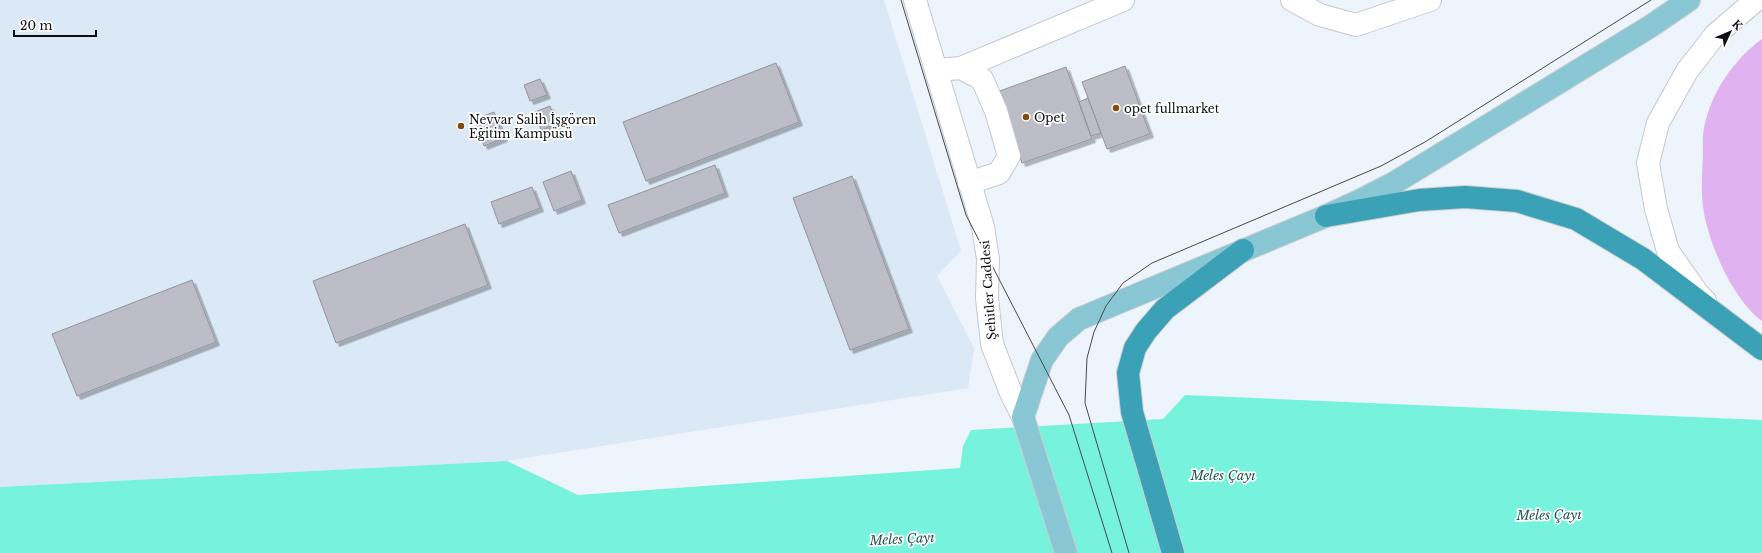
<svg xmlns="http://www.w3.org/2000/svg" width="1762" height="553" font-family="'Libre Baskerville',serif">
<style>
.built{fill:#dbe8f5}
.green{fill:#e0b3f0}
.water{fill:#76f2dd}
.building{fill:#bcbdc6;stroke:#93949c;filter:url(#shadow)}
.lines{fill:none;stroke-linecap:round;stroke-linejoin:round}
.minor-casing{stroke:#c1c8cf;stroke-width:24}
.major-casing{stroke:#cecfcf;stroke-width:24}
.highway-casing{stroke:#cecfcf;stroke-width:24}
.minor{stroke:#fff;stroke-width:22}
.major{stroke:#89c7d4;stroke-width:22}
.highway{stroke:#3ba1b7;stroke-width:22}
.tram{stroke:#474a4e;stroke-width:1}
.poi-dot{fill:#874a0a;stroke:#fff;stroke-width:1.5}
.labels{text-anchor:middle;dominant-baseline:central;stroke-width:3.5;stroke-linejoin:round;paint-order:stroke}
.poi-label{font-size:12px;fill:#0b0d0f;stroke:#fff;text-anchor:start}
.street-label{font-size:12px;fill:#0b0d0f;stroke:#fff}
.water-label{font-size:13px;font-style:italic;fill:#1f544c;stroke:#fff}
</style>
<defs>
<filter id="shadow"><feDropShadow dx="3.5" dy="3.5" stdDeviation="0" flood-color="#0004"/></filter>
</defs>
<rect width="100%" height="100%" fill="#edf4fb"/>
<path class="built" d="M0,0H884L961,251L937,276L974,348L968,388L507,461L0,487Z"/>
<path class="green" d="M1762,39V321C1733,300 1708,243 1703,207C1701,191 1702,173 1703,156C1703,147 1702,137 1704,128C1711,93 1733,60 1762,39Z"/>
<path class="water" d="M1185,395L1762,420V553H0V487L507,461L578,495L960,468L963,446L971,430L1163,419Z"/>
<path class="building" d="M776,63L799,122L646,181L623,122Z
M1125,66L1150,134L1107,149L1082,82Z
M1066,67L1092,139L1022,163L997,92Z
M540,79L547,95L530,101L524,85Z
M1088,98L1101,133L1091,136L1079,102Z
M550,106L557,124L541,130L535,112Z
M494,112L504,138L484,146L475,119Z
M715,165L725,193L619,233L608,205Z
M571,171L582,200L554,211L543,182Z
M852,176L909,329L850,350L793,198Z
M532,187L540,208L499,224L491,202Z
M465,224L488,285L336,343L313,281Z
M192,280L216,342L77,396L52,334Z"/>
<g class="lines">
<g class="minor-casing">
<path id="minor" d="M915,0L983,227L988,259L987,298L992,344L1011,393L1023,417
M1292,0L1320,15L1356,25L1430,0
M961,68L1123,0
M936,70L961,68L982,79L996,111L1009,156L999,173L969,183
M1705,301L1698,294L1668,251L1656,209L1648,163L1658,123L1687,71L1715,35L1756,0"/>
</g>
<g class="major-casing">
<path id="major" d="M1066,553L1023,417L1042,360L1058,337L1079,319L1326,216L1361,200L1394,183L1651,26L1689,0"/>
</g>
<g class="highway-casing">
<path id="highway" d="M1326,216L1419,200L1465,197L1517,201L1576,219L1643,259L1762,349
M1173,553L1132,412L1128,373L1135,348L1146,331L1165,309L1243,250"/>
</g>
<use href="#minor" class="minor"/>
<use href="#major" class="major"/>
<use href="#highway" class="highway"/>
<path class="tram" d="M901,0L966,215L1069,415L1112,553
M1129,553L1085,403L1087,358L1094,332L1106,306L1123,283L1152,263L1381,166L1425,142L1651,0"/>
</g>
<g class="poi-dot">
<circle cx="1116" cy="108" r="4"/>
<circle cx="1026" cy="117" r="4"/>
<circle cx="461" cy="126" r="4"/>
</g>
<g class="labels">
<g class="poi-label">
<text x="1124" y="108">opet fullmarket</text>
<text x="1034" y="117">Opet</text>
<text x="469" y="119">Nevvar Salih İşgören<tspan x="469" dy="14">Eğitim Kampüsü</tspan></text>
</g>
<g class="street-label">
<text transform="translate(988 290) rotate(-94)">Şehitler Caddesi</text>
</g>
<g class="water-label">
<text x="1223" y="475">Meles Çayı</text>
<text transform="translate(1549 515) rotate(-1)">Meles Çayı</text>
<text transform="translate(902 539) rotate(-3)">Meles Çayı</text>
</g>
</g>
<g transform="translate(1730 32) rotate(46)" stroke="#ffffff" stroke-width="3" paint-order="stroke">
<path d="M0-3L7 15L0 10L-7 15Z" fill="#0b0d0f"/>
<text y="-6" font-size="11" font-weight="bold" text-anchor="middle" fill="#0b0d0f">K</text>
</g>
<path d="M14 30v6h82v-6" fill="none" stroke="#0b0d0f" stroke-width="2"/>
<text x="20" y="30" font-size="12" fill="#0b0d0f" stroke="#ffffff" stroke-width="3" paint-order="stroke">20 m</text>
</svg>
